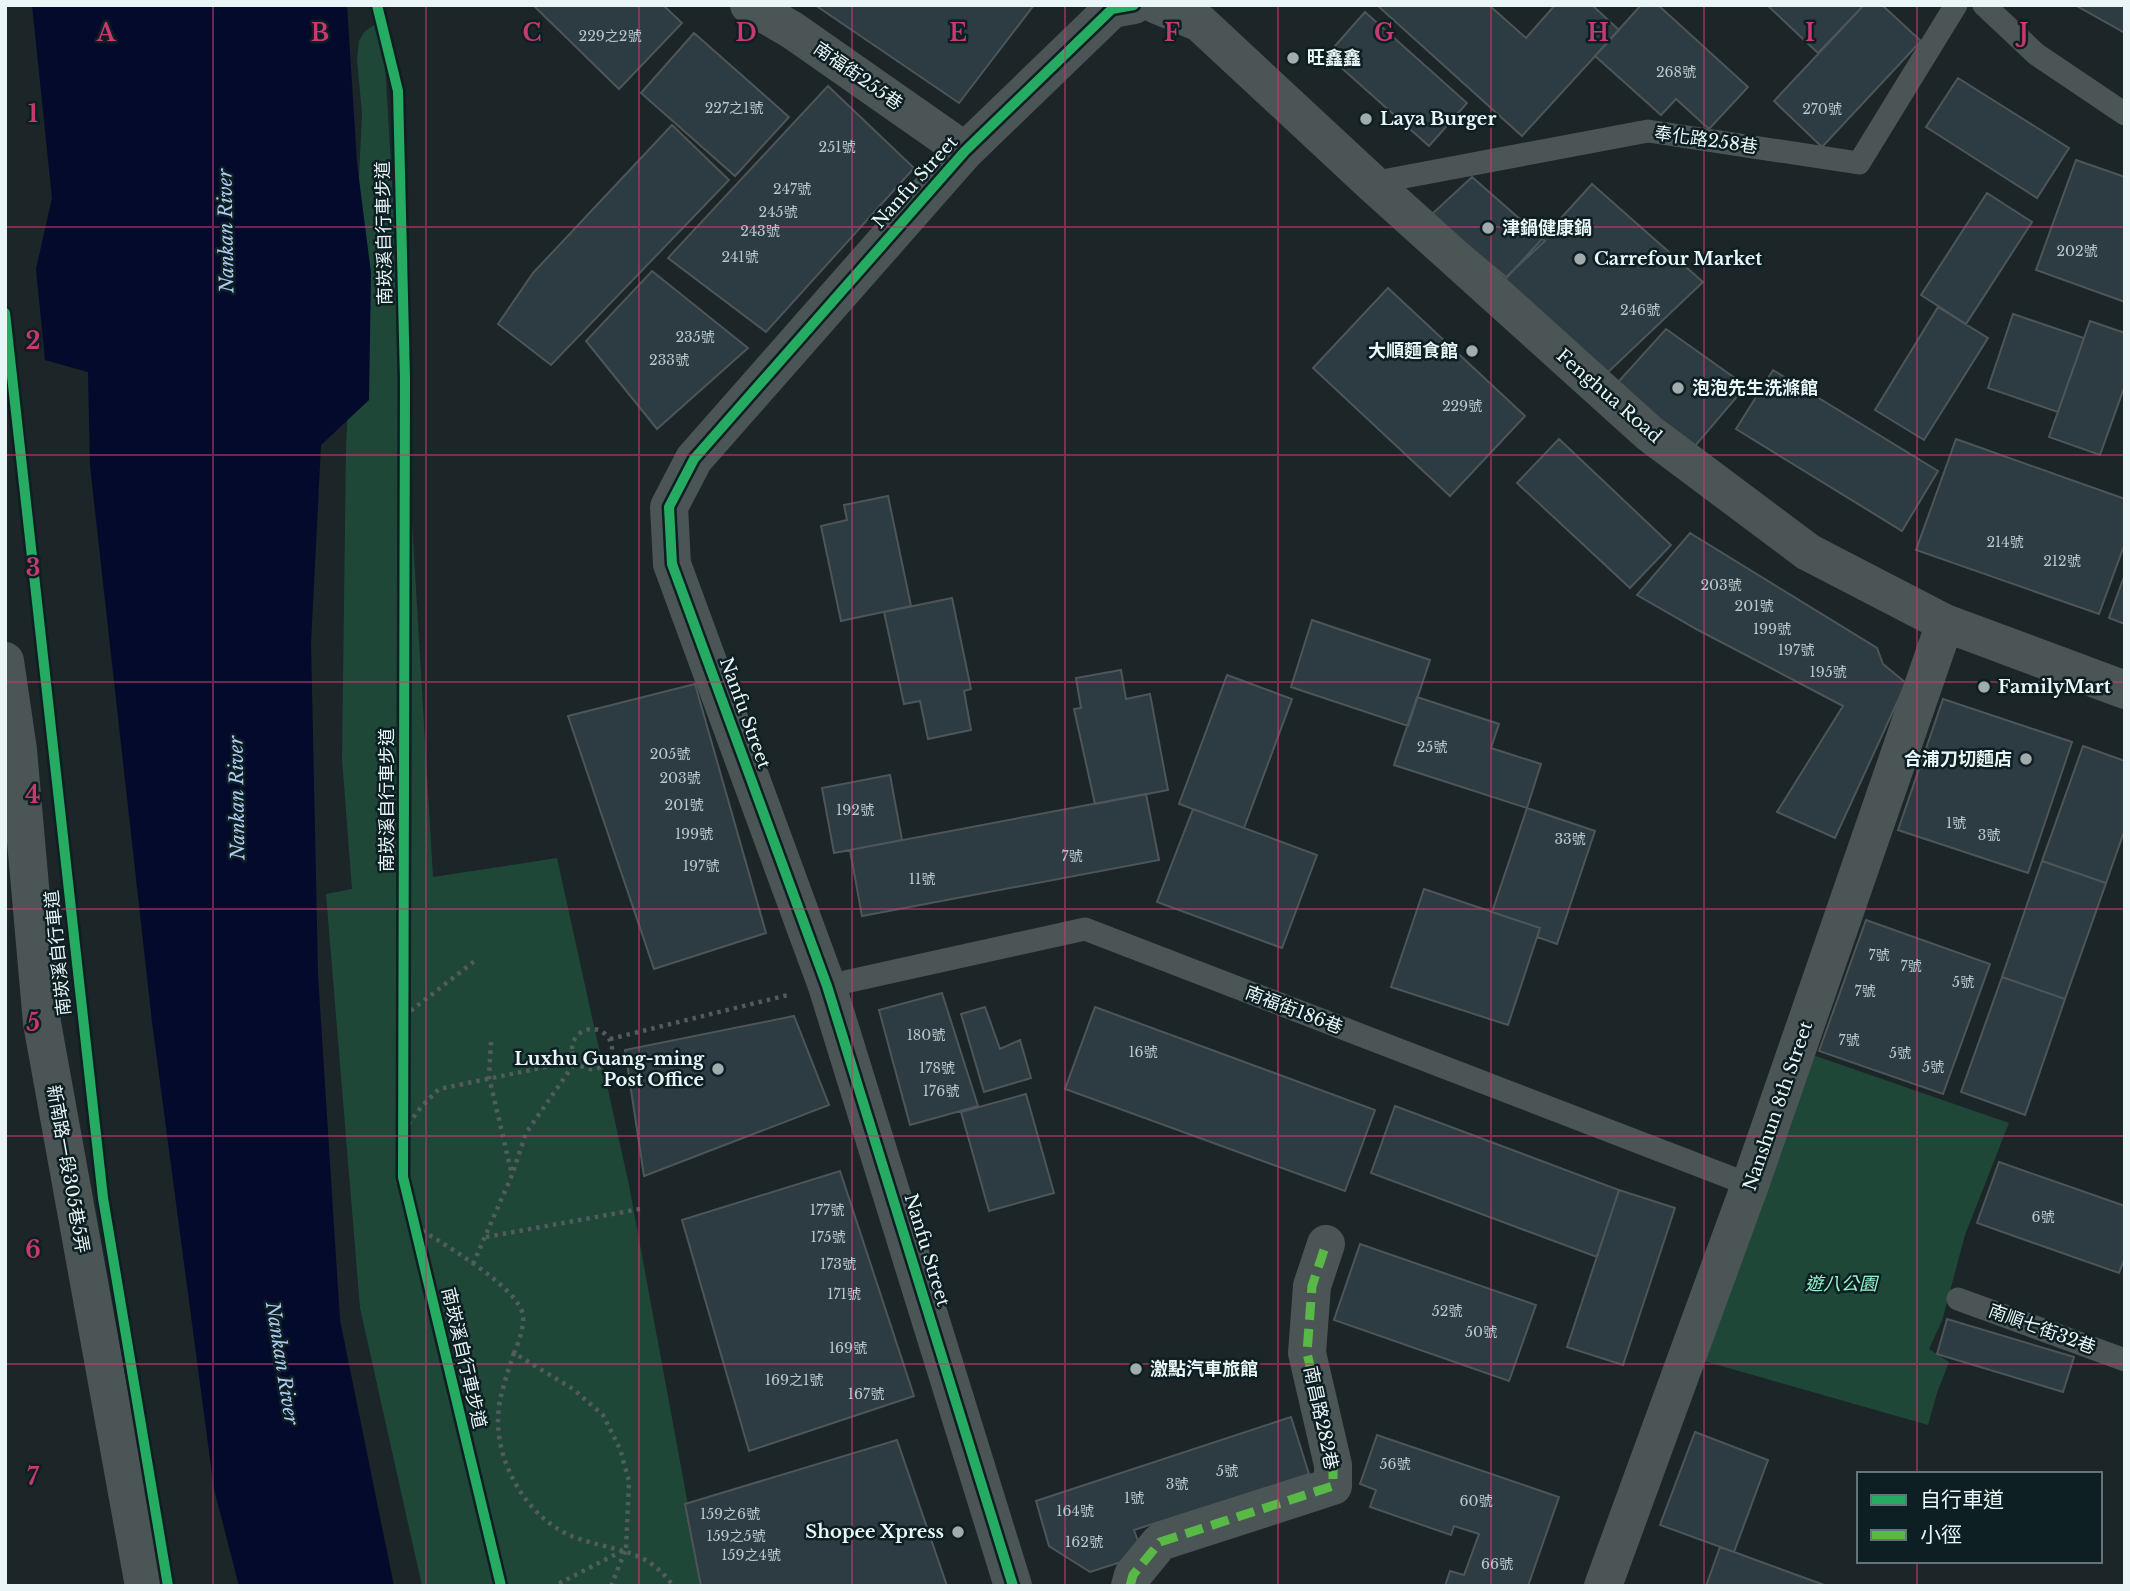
<svg xmlns="http://www.w3.org/2000/svg" width="2130" height="1591" font-family="'Libre Baskerville','Noto Sans TC',serif">
<style>
.green{fill:#1e4737}
.water{fill:#030a2b}
.building{fill:#2c3c42;stroke:#4e5558;stroke-width:2}
.lines{fill:none;stroke-linecap:round;stroke-linejoin:round}
.path{stroke:#535c5d;stroke-width:4.5;stroke-dasharray:3.5 5;stroke-linecap:butt}
.lane{stroke:#4c5555;stroke-width:23}
.street{stroke:#4c5555;stroke-width:38}
.quiet{stroke:#58b947;stroke-width:9;stroke-dasharray:18 9;stroke-linecap:butt}
.cycleway-casing{stroke:#0d1f22;stroke-width:15}
.cycleway{stroke:#26ab63;stroke-width:10}
.grid{fill:none;stroke:#c83972;stroke-width:2;stroke-opacity:0.55}
.poi-dot{fill:#a2acae;stroke:#0d1f22;stroke-width:2.5}
.labels{text-anchor:middle;dominant-baseline:central;stroke-width:5;stroke-linejoin:round;paint-order:stroke}
.number-label{font-size:14px;fill:#bac7ca}
.poi-label{font-size:18px;font-weight:bold;fill:#eaf5f7;stroke:#0d1f22;text-anchor:start}
.street-label{font-size:18px;fill:#eaf5f7;stroke:#0d1f22}
.park-label{font-size:18px;font-style:italic;fill:#95f3ca;stroke:#0d1f22}
.water-label{font-size:19px;font-style:italic;fill:#afcaf3;stroke:#0d1f22}
.grid-label{font-size:23px;text-anchor:middle;font-weight:bold;fill:#c83972;stroke:#0d1f22;stroke-width:5;stroke-linejoin:round;paint-order:stroke}
</style>
<rect width="100%" height="100%" fill="#1c2527"/>
<path class="green" d="M374,25L383,29L433,877L557,858L629,1185L703,1586H422L360,1308L326,894L352,889L342,759L346,448L362,114L357,59L359,41L364,32Z
M1810,1054L2009,1123L1965,1235L1942,1321L1929,1349L1949,1362L1937,1393L1928,1425L1700,1360Z"/>
<path class="water" d="M32,5H347L357,163L371,273L369,400L321,445L311,643L318,975L340,1320L394,1586H239L214,1489L152,1022L90,466L88,372L45,360L36,269L52,198Z"/>
<path class="building" d="M533,5H663L682,23L619,89Z
M815,5H1034L959,103Z
M1377,5H1489L1526,38L1555,5H1592L1619,30L1522,136Z
M1641,5H1658L1748,87L1709,129L1676,99L1661,115L1595,56Z
M1767,5H1864L1818,53Z
M1864,5H1882L1921,41L1822,147L1774,101Z
M2075,5H2125V33Z
M1365,12L1467,103L1429,146L1327,55Z
M694,33L789,117L735,176L641,93Z
M1958,78L2069,148L2037,198L1926,127Z
M828,86L914,168L766,332L668,258Z
M672,125L729,180L551,365L498,324L533,273Z
M2076,160L2125,177V302L2036,270Z
M1472,177L1545,241L1506,277L1431,215Z
M1592,184L1703,282L1603,377L1500,285Z
M1987,193L2032,222L1966,324L1921,295Z
M652,271L748,348L657,429L586,341Z
M1388,288L1525,416L1450,496L1313,368Z
M1938,307L1988,338L1924,440L1875,410Z
M2013,314L2084,338L2058,412L1988,388Z
M2090,321L2125,333V385L2100,455L2049,437Z
M1666,329L1746,386L1690,452L1610,391Z
M1773,370L1938,471L1902,531L1736,429Z
M1559,439L1671,545L1630,588L1517,483Z
M1956,439L2125,499V543L2099,614L1916,550Z
M888,496L911,606L841,621L821,526L847,520L844,505Z
M1690,533L1877,648L1883,664L1906,683L1835,838L1777,812L1843,706L1698,630L1637,595Z
M2125,574V624L2109,618Z
M952,598L971,689L964,691L971,730L928,739L920,701L904,704L884,612Z
M1312,620L1430,660L1408,726L1291,687Z
M1121,670L1126,699L1150,694L1168,790L1095,804L1074,709L1081,708L1076,678Z
M1227,675L1292,699L1244,828L1179,804Z
M695,684L766,933L654,969L568,716Z
M1417,697L1499,724L1491,748L1541,764L1527,808L1394,765Z
M1943,699L2072,742L2028,873L1898,830Z
M2083,746L2125,761V829L2106,883L2042,861Z
M890,775L902,840L834,853L822,788Z
M1146,794L1159,860L862,916L850,850Z
M1527,808L1595,831L1557,944L1537,937L1540,928L1492,912Z
M1193,809L1317,855L1282,948L1157,902Z
M2042,861L2106,883L2065,999L2002,977Z
M1424,889L1540,928L1508,1025L1391,987Z
M1866,920L1990,964L1943,1094L1819,1051Z
M2002,977L2065,999L2025,1115L1961,1092Z
M942,993L978,1106L910,1125L879,1010Z
M985,1007L1000,1049L1020,1040L1031,1078L984,1092L961,1014Z
M1095,1007L1375,1110L1345,1191L1065,1089Z
M794,1016L829,1105L644,1176L625,1050Z
M1026,1094L1054,1193L989,1211L961,1112Z
M1395,1106L1619,1190L1597,1257L1371,1173Z
M1999,1162L2125,1206V1257L2119,1273L1977,1223Z
M840,1171L914,1396L749,1451L682,1220Z
M1619,1190L1675,1208L1623,1365L1567,1347Z
M1360,1244L1536,1305L1509,1381L1334,1320Z
M1947,1319L2074,1357L2063,1392L1937,1354Z
M1291,1417L1309,1474L1134,1530L1143,1555L1090,1572L1049,1546L1036,1501Z
M1695,1432L1768,1460L1734,1552L1660,1525Z
M1377,1435L1559,1497L1528,1586H1445L1450,1571L1464,1575L1479,1534L1454,1526L1451,1535L1370,1507L1376,1490L1360,1484Z
M897,1440L947,1586H701L685,1504Z
M1720,1547L1734,1552L1827,1586H1706Z"/>
<g class="lines">
<path class="path" d="M404,1016L476,960
M572 1049a20 20 0 1 1 40 0a20 20 0 1 1-40 0Z
M610,1039L788,995
M491,1042L489,1077L512,1175
M403,1131L422,1106L439,1089L550,1066L573,1055
M415,1226C438,1241 520,1287 523,1316C524,1328 519,1341 514,1353L573,1389L603,1415L620,1449L629,1481L626,1549L554,1586
M486,1237L640,1209
M473,1264L512,1175L526,1133L576,1061
M514,1353C507,1375 498,1398 498,1421C498,1468 530,1520 574,1537C613,1552 646,1547 673,1586
M611,1586L625,1551"/>
<path class="lane" d="M1984,5L2036,54L2125,114
M1372,183L1648,131L1859,163L1956,5
M827,986L1085,929L1750,1185
M1958,1299L2125,1360"/>
<path class="street" d="M749,5L792,30L965,151
M1157,5L1200,23L1372,183L1649,433L1808,552L1945,623L2125,690
M5,661L18,750L42,1023L144,1586
M1013,1586L827,986L672,564L669,507L694,459L965,151L1112,9L1134,5
M1130,1586L1133,1575L1160,1542L1333,1486V1465L1307,1353L1312,1286L1326,1244
M1603,1586L1750,1185L1945,623"/>
<path class="quiet" d="M1130,1586L1133,1575L1160,1542L1333,1486V1465L1307,1353L1312,1286L1326,1244"/>
<g class="cycleway-casing">
<path id="cycleway" d="M377,5L398,91L405,379L403,1177L501,1586
M5,313L103,1198L168,1586
M1013,1586L827,986L672,564L669,507L694,459L965,151L1112,9L1134,5"/>
</g>
<use href="#cycleway" class="cycleway"/>
</g>
<path class="grid" d="M213,5V1586M426,5V1586M639,5V1586M852,5V1586M1065,5V1586M1278,5V1586M1491,5V1586M1704,5V1586M1917,5V1474M5,227H2125M5,455H2125M5,682H2125M5,909H2125M5,1136H2125M5,1364H2125M1917,1561V1586"/>
<g class="poi-dot">
<circle cx="1293" cy="58" r="7"/>
<circle cx="1366" cy="119" r="7"/>
<circle cx="1488" cy="228" r="7"/>
<circle cx="1580" cy="259" r="7"/>
<circle cx="1472" cy="351" r="7"/>
<circle cx="1678" cy="388" r="7"/>
<circle cx="1984" cy="687" r="7"/>
<circle cx="2026" cy="759" r="7"/>
<circle cx="718" cy="1069" r="7"/>
<circle cx="1136" cy="1369" r="7"/>
<circle cx="958" cy="1532" r="7"/>
</g>
<g class="labels">
<g class="number-label">
<text x="610" y="36">229之2號</text>
<text x="1676" y="72">268號</text>
<text x="734" y="108">227之1號</text>
<text x="1822" y="109">270號</text>
<text x="837" y="147">251號</text>
<text x="792" y="189">247號</text>
<text x="778" y="212">245號</text>
<text x="760" y="231">243號</text>
<text x="2077" y="251">202號</text>
<text x="740" y="257">241號</text>
<text x="1640" y="310">246號</text>
<text x="695" y="337">235號</text>
<text x="669" y="360">233號</text>
<text x="1462" y="406">229號</text>
<text x="2005" y="542">214號</text>
<text x="2062" y="561">212號</text>
<text x="1721" y="585">203號</text>
<text x="1754" y="606">201號</text>
<text x="1772" y="629">199號</text>
<text x="1796" y="650">197號</text>
<text x="1828" y="672">195號</text>
<text x="1432" y="747">25號</text>
<text x="670" y="754">205號</text>
<text x="680" y="778">203號</text>
<text x="684" y="805">201號</text>
<text x="855" y="810">192號</text>
<text x="1956" y="823">1號</text>
<text x="694" y="834">199號</text>
<text x="1989" y="835">3號</text>
<text x="1570" y="839">33號</text>
<text x="1072" y="856">7號</text>
<text x="701" y="866">197號</text>
<text x="922" y="879">11號</text>
<text x="1879" y="955">7號</text>
<text x="1911" y="966">7號</text>
<text x="1963" y="982">5號</text>
<text x="1865" y="991">7號</text>
<text x="926" y="1035">180號</text>
<text x="1849" y="1040">7號</text>
<text x="1143" y="1052">16號</text>
<text x="1900" y="1053">5號</text>
<text x="1933" y="1067">5號</text>
<text x="937" y="1068">178號</text>
<text x="941" y="1091">176號</text>
<text x="827" y="1210">177號</text>
<text x="2043" y="1217">6號</text>
<text x="828" y="1237">175號</text>
<text x="838" y="1264">173號</text>
<text x="844" y="1294">171號</text>
<text x="1447" y="1311">52號</text>
<text x="1481" y="1332">50號</text>
<text x="848" y="1348">169號</text>
<text x="794" y="1380">169之1號</text>
<text x="866" y="1394">167號</text>
<text x="1395" y="1464">56號</text>
<text x="1227" y="1471">5號</text>
<text x="1177" y="1484">3號</text>
<text x="1134" y="1498">1號</text>
<text x="1476" y="1501">60號</text>
<text x="1075" y="1511">164號</text>
<text x="730" y="1514">159之6號</text>
<text x="736" y="1536">159之5號</text>
<text x="1084" y="1542">162號</text>
<text x="751" y="1555">159之4號</text>
<text x="1497" y="1564">66號</text>
</g>
<g class="poi-label">
<text x="1307" y="58">旺鑫鑫</text>
<text x="1380" y="119">Laya Burger</text>
<text x="1502" y="228">津鍋健康鍋</text>
<text x="1594" y="259">Carrefour Market</text>
<text x="1458" y="351" text-anchor="end">大順麵食館</text>
<text x="1692" y="388">泡泡先生洗滌館</text>
<text x="1998" y="687">FamilyMart</text>
<text x="2012" y="759" text-anchor="end">合浦刀切麵店</text>
<text x="704" y="1059" text-anchor="end">Luxhu Guang-ming<tspan x="704" dy="21">Post Office</tspan></text>
<text x="1150" y="1369">激點汽車旅館</text>
<text x="944" y="1532" text-anchor="end">Shopee Xpress</text>
</g>
<g class="street-label">
<text transform="translate(858 76) rotate(35)">南福街255巷</text>
<text transform="translate(1706 140) rotate(8)">奉化路258巷</text>
<text transform="translate(915 182) rotate(-48)">Nanfu Street</text>
<text transform="translate(384 233) rotate(-91)">南崁溪自行車步道</text>
<text transform="translate(1609 396) rotate(41)">Fenghua Road</text>
<text transform="translate(745 713) rotate(70)">Nanfu Street</text>
<text transform="translate(387 800) rotate(-90)">南崁溪自行車步道</text>
<text transform="translate(58 953) rotate(-96)">南崁溪自行車道</text>
<text transform="translate(1294 1010) rotate(21)">南福街186巷</text>
<text transform="translate(1778 1106) rotate(-71)">Nanshun 8th Street</text>
<text transform="translate(68 1169) rotate(80)">新南路一段305巷5弄</text>
<text transform="translate(927 1250) rotate(73)">Nanfu Street</text>
<text transform="translate(2042 1329) rotate(20)">南順七街32巷</text>
<text transform="translate(464 1358) rotate(77)">南崁溪自行車步道</text>
<text transform="translate(1321 1418) rotate(78)">南昌路282巷</text>
</g>
<g class="park-label">
<text x="1841" y="1284">遊八公園</text>
</g>
<g class="water-label">
<text transform="translate(226 231) rotate(-91)">Nankan River</text>
<text transform="translate(237 798) rotate(-91)">Nankan River</text>
<text transform="translate(282 1363) rotate(81)">Nankan River</text>
</g>
</g>
<g class="grid-label">
<text x="106" y="41">A</text>
<text x="320" y="41">B</text>
<text x="532" y="41">C</text>
<text x="746" y="41">D</text>
<text x="958" y="41">E</text>
<text x="1172" y="41">F</text>
<text x="1384" y="41">G</text>
<text x="1598" y="41">H</text>
<text x="1810" y="41">I</text>
<text x="2024" y="41">J</text>
<text x="33" y="122">1</text>
<text x="33" y="349">2</text>
<text x="33" y="576">3</text>
<text x="33" y="803">4</text>
<text x="33" y="1031">5</text>
<text x="33" y="1258">6</text>
<text x="33" y="1485">7</text>
</g>
<rect width="2130" height="1591" fill="none" stroke="#eaf5f7" stroke-width="14"/>
<rect x="1857" y="1472" width="245" height="91" fill="#0d1f22" stroke="#657577" stroke-width="2"/>
<rect x="1871" y="1495" width="35" height="10" fill="#26ab63" stroke="#657577" stroke-width="2"/>
<text x="1920" y="1507" font-size="21" fill="#eaf5f7">自行車道</text>
<rect x="1871" y="1530" width="35" height="10" fill="#58b947" stroke="#657577" stroke-width="2"/>
<text x="1920" y="1542" font-size="21" fill="#eaf5f7">小徑</text>
</svg>
